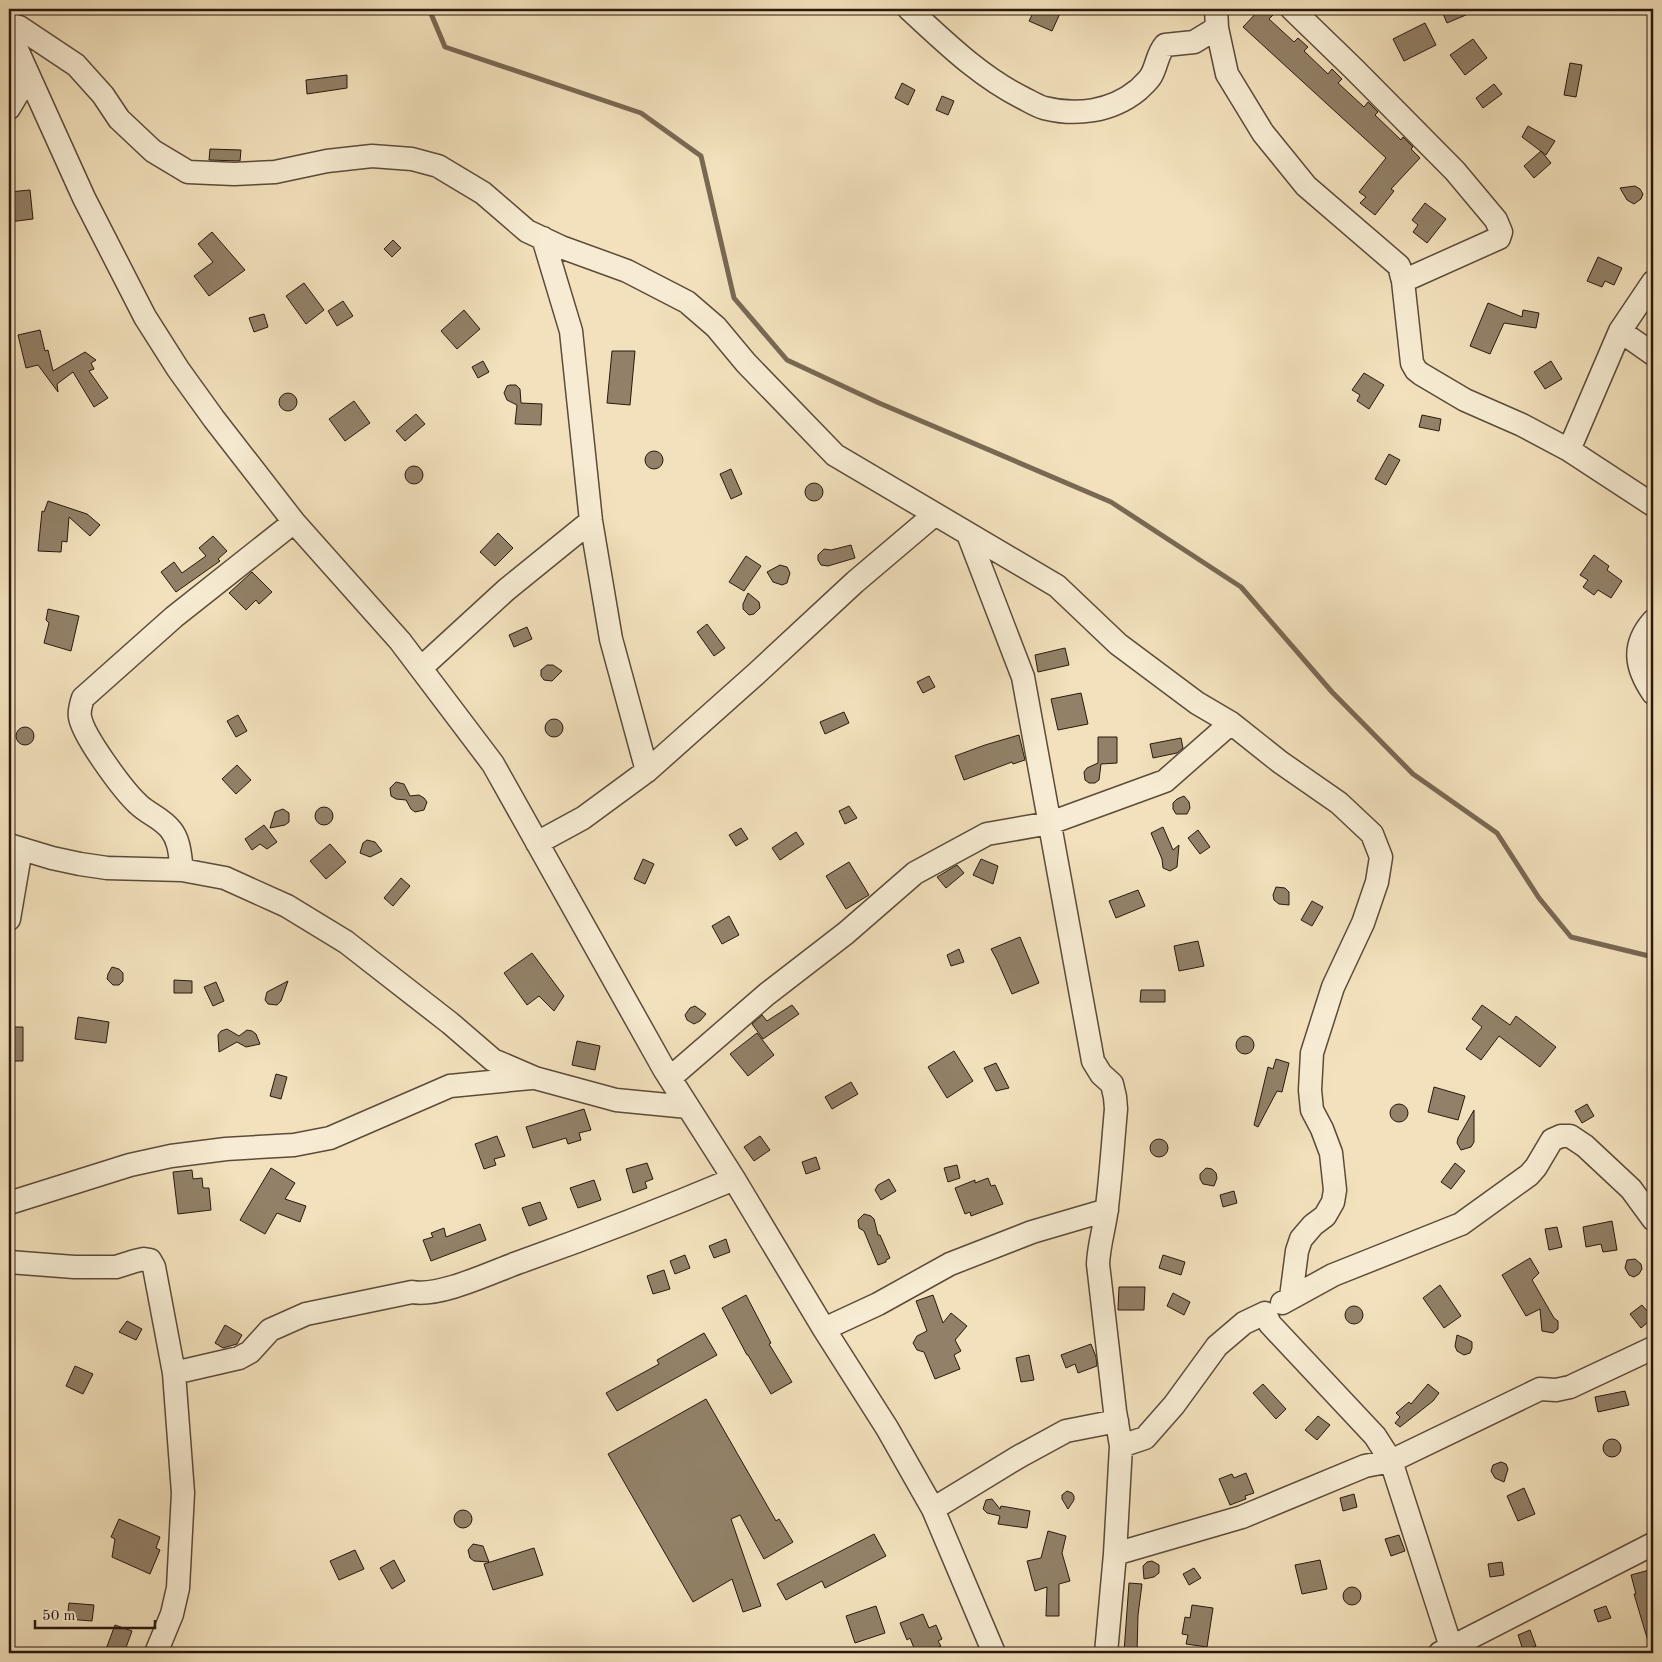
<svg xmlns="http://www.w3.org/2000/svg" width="1662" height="1662" font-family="'Old Standard TT',serif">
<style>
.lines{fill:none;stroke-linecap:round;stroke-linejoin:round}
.stream{stroke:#796853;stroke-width:5}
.building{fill:#928168;stroke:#2a190e}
.minor-casing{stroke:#5c4b3a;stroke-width:25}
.minor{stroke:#f7ecd3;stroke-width:22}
</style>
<rect width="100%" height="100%" fill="#f2e1bc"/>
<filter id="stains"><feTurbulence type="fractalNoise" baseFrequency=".004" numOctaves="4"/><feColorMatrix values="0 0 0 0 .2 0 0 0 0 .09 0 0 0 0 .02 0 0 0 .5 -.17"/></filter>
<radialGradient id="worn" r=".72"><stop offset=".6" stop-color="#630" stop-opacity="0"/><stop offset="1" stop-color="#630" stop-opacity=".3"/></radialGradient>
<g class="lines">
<path class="stream" d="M429,9L445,47L641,113L701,156L734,298L787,360L879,403L1111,502L1241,587L1332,692L1413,774L1497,833L1539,898L1571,937L1653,957"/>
</g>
<path class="building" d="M1035,9H1062L1052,31L1029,21Z
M1260,9H1266L1273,15L1269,19L1294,42L1298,38L1308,47L1304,51L1328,74L1332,69L1342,79L1338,83L1364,107L1368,102L1378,112L1375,115L1401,140L1403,137L1413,147L1411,149L1420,158L1391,189L1394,191L1375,215L1360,203L1366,197L1359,192L1386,158L1243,27Z
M1441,9H1480L1447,23Z
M1425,23L1436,45L1404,61L1393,39Z
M1473,39L1487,58L1465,75L1450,55Z
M1570,63L1582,65L1576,97L1564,95Z
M347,75V88L307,94L306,80Z
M902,83L915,90L908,105L895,98Z
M1494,84L1502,94L1483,108L1476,98Z
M942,96L954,101L948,115L936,110Z
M1528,126L1555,141L1546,155L1522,137Z
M210,149L241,150L240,161L209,160Z
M1541,151L1551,163L1534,178L1524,166Z
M1635,186L1640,189L1643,194L1641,199L1634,204L1627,200L1620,188Z
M30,190L33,219L9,222V192Z
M1425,203L1446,219L1427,243L1413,232L1418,225L1412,220Z
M212,232L245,270L209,296L194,276L213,262L198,244Z
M393,240L401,248L392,257L384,249Z
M1598,257L1622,268L1614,285L1605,281L1602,287L1587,281Z
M304,283L324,310L306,324L286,296Z
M343,301L353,316L337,326L328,311Z
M1488,303L1522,317L1523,310L1539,313L1536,328L1504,323L1490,354L1470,346Z
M464,310L480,329L457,349L441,331Z
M264,314L268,327L254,332L249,318Z
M40,330L45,351L48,350L53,371L85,352L96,360L91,363L94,369L89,371L108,398L94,407L73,372L57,384L58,392L38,365L26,368L18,335Z
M612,351H635L630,405L607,403Z
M483,361L489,372L478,378L472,367Z
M1551,361L1562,379L1545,389L1534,372Z
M1364,373L1384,385L1369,409L1357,401L1360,395L1352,390Z
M510,385H516L520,389L521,403L542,404L541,425L515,424L517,405L507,400L504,393L507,386Z
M279 402a9 9 0 1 1 18 0a9 9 0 1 1-18 0Z
M354,401L370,423L345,441L329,419Z
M416,414L425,424L405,441L396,431Z
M1422,415L1441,419L1439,431L1419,427Z
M645 460a9 9 0 1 1 18 0a9 9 0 1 1-18 0Z
M1389,454L1400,460L1386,485L1375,479Z
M405 475a9 9 0 1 1 18 0a9 9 0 1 1-18 0Z
M731,469L742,494L731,499L720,474Z
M805 492a9 9 0 1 1 18 0a9 9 0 1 1-18 0Z
M48,501L87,514L100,525L90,536L69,517L67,542L62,541L61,552L38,551L42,511L44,512Z
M498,533L513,548L495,566L480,552Z
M213,536L227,551L218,559L220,561L176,592L161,572L174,562L182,573L206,556L199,548Z
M851,545L855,558L828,566L821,565L818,560V555L824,549L831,550Z
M1594,555L1609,566L1607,570L1622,581L1611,598L1598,590L1594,595L1583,587L1588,580L1580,575Z
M746,556L761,566L744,591L729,582Z
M780,565L787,567L790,573L787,583L782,585L773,582L767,572Z
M252,572L272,592L259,604L256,600L246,610L229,593Z
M748,593L759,602L760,608L754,614L749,615L743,609V604Z
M48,609L79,616L71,651L44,643L49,623L46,620Z
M707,624L725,648L714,656L697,632Z
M527,627L532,639L514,647L509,635Z
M1065,648L1069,665L1038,672L1035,655Z
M547,665H553L562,671L552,681L544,680L541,676V670Z
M929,676L935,687L923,693L917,682Z
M1081,693L1088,724L1058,730L1051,699Z
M844,712L849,723L825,734L820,722Z
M238,715L247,731L236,737L227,721Z
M545 728a9 9 0 1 1 18 0a9 9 0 1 1-18 0Z
M16 736a9 9 0 1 1 18 0a9 9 0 1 1-18 0Z
M1019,735L1025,760L1013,764L1012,762L964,780L955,756L985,745Z
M1098,737H1117V763L1101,764L1099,780L1095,783H1089L1085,780L1084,772L1087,768L1098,763Z
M1181,738L1183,748L1177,753L1153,758L1150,744Z
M237,765L251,780L236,794L222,779Z
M396,782L404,784L410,796L419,795L424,798L427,802L424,810L415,812L411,809L406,800L396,799L391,796L390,788Z
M1184,796L1189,802L1190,808L1187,814H1176L1173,809V803L1177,799Z
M849,806L857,818L845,824L839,811Z
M315 816a9 9 0 1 1 18 0a9 9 0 1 1-18 0Z
M283,809L289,813V822L285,825L270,828L275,812Z
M264,825L277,842L267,849L260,844L252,850L245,839Z
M1163,827L1173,850L1179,845L1177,867L1170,871L1163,868L1162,859L1151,833Z
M741,828L748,839L736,846L729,835Z
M1198,830L1210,847L1200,854L1188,838Z
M796,832L804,844L780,860L772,848Z
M367,840L375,842L382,851L370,857L360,853L363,843Z
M330,844L346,862L326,879L310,861Z
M643,859L654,864L645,884L634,879Z
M981,859L998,866L993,884L973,875Z
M849,862L869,895L846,909L826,876Z
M957,865L964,873L946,888L937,877Z
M401,878L410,886L393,906L384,898Z
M1276,887L1285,888L1289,892V905L1279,904L1274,900L1273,895Z
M1138,890L1145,906L1116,918L1109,901Z
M1312,901L1323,907L1312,926L1301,920Z
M729,916L739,935L722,944L712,926Z
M1020,937L1039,983L1012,994L997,960L991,949Z
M1198,941L1204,966L1179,971L1174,946Z
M959,949L964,962L951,966L947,955Z
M532,953L564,996L554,1011L539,996L527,1005L504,973Z
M112,967L119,969L123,973V981L119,985H113L107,979L108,974Z
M174,980L192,981V993H174Z
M288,981L281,1001L277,1005L268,1004L265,1000L267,992Z
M216,982L224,1001L213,1006L204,987Z
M1141,990H1165V1002H1140Z
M792,1005L799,1014L763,1039L752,1024L762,1015L767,1021Z
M1482,1005L1510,1025L1516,1016L1556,1047L1540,1067L1499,1036L1481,1060L1466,1049L1482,1027L1472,1019Z
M695,1006L706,1014L700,1021L694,1024L687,1020L685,1015L690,1008Z
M78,1017L109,1022L106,1043L75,1039Z
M10,1027H23V1061H10Z
M227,1029L239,1036L247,1030L252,1031L256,1034L260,1044L246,1047L237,1042L219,1052L218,1035L221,1031Z
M757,1033L774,1055L748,1076L730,1054Z
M1236 1045a9 9 0 1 1 18 0a9 9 0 1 1-18 0Z
M577,1041L600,1046L595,1070L572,1065Z
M954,1051L973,1081L947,1098L928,1067Z
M1276,1059L1289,1063L1282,1092L1277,1091L1258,1127L1254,1125L1268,1067L1273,1069Z
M996,1063L1009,1088L996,1091L984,1068Z
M276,1074L287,1077L281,1099L270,1096Z
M851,1082L858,1094L832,1109L825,1097Z
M1434,1087L1465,1096L1458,1120L1428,1112Z
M1587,1104L1594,1116L1582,1123L1575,1111Z
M1390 1113a9 9 0 1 1 18 0a9 9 0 1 1-18 0Z
M584,1109L591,1130L579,1133L581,1140L568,1144L566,1138L533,1148L526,1127Z
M1474,1110V1142L1471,1147L1461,1150L1457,1143L1458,1138Z
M497,1136L505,1156L494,1159L496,1165L484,1169L475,1144Z
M760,1136L770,1150L754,1161L744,1147Z
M1150 1148a9 9 0 1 1 18 0a9 9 0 1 1-18 0Z
M816,1157L820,1169L806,1174L802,1162Z
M647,1163L653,1179L645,1182L647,1188L633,1193L626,1169Z
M1455,1163L1465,1171L1451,1189L1441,1182Z
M957,1165L960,1178L948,1182L944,1168Z
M271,1168L295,1183L285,1199L306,1206L300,1222L277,1213L265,1234L240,1220Z
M1206,1168L1212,1169L1216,1173L1217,1178L1214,1186L1203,1184L1200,1179V1174Z
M192,1170L193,1179L202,1178L203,1188H209L211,1210L178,1214L173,1172Z
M988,1178L991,1186L995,1185L1003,1204L971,1216L970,1212L965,1214L955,1188L975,1180V1183Z
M889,1179L896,1191L881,1200L875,1190L878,1185Z
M594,1180L601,1200L578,1208L570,1188Z
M1234,1191L1237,1203L1223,1207L1220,1195Z
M540,1202L547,1219L529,1226L522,1208Z
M864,1214L871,1216L874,1219L878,1235H880L890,1258L886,1260V1262L878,1265L864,1231L859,1228L858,1220Z
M1612,1221L1617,1250L1603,1252L1601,1244L1586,1247L1583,1227Z
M480,1224L486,1240L431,1261L423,1240L433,1237L431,1233L444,1228L446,1237Z
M1557,1227L1562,1247L1549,1250L1545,1229Z
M726,1239L730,1252L714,1258L709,1246Z
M685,1255L690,1268L675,1274L670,1261Z
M1163,1255L1185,1262L1181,1275L1159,1268Z
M1530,1258L1539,1273L1532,1280L1554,1318L1558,1321V1329L1553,1333L1542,1331L1540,1309L1526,1316L1502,1275Z
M1635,1259L1641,1264L1642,1269L1639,1274L1634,1277L1629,1275L1625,1268L1627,1260Z
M664,1270L670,1289L653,1294L647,1276Z
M1440,1285L1461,1316L1444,1328L1423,1298Z
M1119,1287H1145L1144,1310H1118Z
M1173,1293L1190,1302L1184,1315L1167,1306Z
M746,1295L771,1343L769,1344L792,1382L771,1394L748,1355H747L722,1308Z
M933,1295L943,1323L951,1313L967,1326L955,1340L961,1351L954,1355L960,1369L935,1379L924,1352L917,1350L913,1343L917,1336L927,1331L916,1301Z
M1642,1305L1653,1318L1641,1328L1630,1314Z
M1345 1315a9 9 0 1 1 18 0a9 9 0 1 1-18 0Z
M127,1321L142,1329L136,1340L119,1332Z
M225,1325L242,1335L237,1344L223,1348L215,1343Z
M704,1333L717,1355L617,1411L606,1393L659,1364L657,1360Z
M1457,1335L1467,1339L1472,1342V1348L1470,1353L1464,1355L1457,1351L1455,1346Z
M1091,1344L1096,1357L1097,1366L1078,1373L1075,1364L1066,1368L1061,1355Z
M1029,1355L1034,1380L1021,1382L1016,1358Z
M75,1366L93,1374L83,1394L66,1386Z
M1263,1384L1286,1409L1276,1419L1253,1393Z
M1428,1384L1439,1393L1433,1401L1400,1427L1395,1423L1400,1417L1396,1413L1409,1402L1411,1404Z
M1625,1391L1629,1405L1598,1412L1595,1397Z
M706,1399L776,1521L779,1519L793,1542L764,1559L740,1515L731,1519L761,1606L743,1612L732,1579L693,1602L608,1454Z
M1318,1416L1330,1425L1317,1440L1305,1430Z
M1603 1448a9 9 0 1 1 18 0a9 9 0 1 1-18 0Z
M1501,1462L1506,1464L1508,1469L1504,1482L1495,1478L1491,1471L1493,1465Z
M1246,1473L1254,1493L1245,1496L1246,1499L1230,1505L1219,1479L1232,1474L1234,1478Z
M1524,1488L1535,1514L1518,1521L1507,1496Z
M1067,1491L1072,1493L1074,1496V1500L1068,1509L1062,1499V1495Z
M1354,1494L1357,1507L1343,1511L1340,1498Z
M992,1499L1000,1509L1001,1506L1030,1511L1027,1528L998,1524L1000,1516L987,1513L983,1509L986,1500Z
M454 1519a9 9 0 1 1 18 0a9 9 0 1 1-18 0Z
M119,1519L160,1537L156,1548L160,1550L150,1574L112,1557L115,1539L111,1537Z
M1048,1531L1066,1536L1062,1553L1070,1581L1059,1584V1616H1046L1047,1587L1035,1591L1027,1561L1041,1558Z
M874,1534L886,1556L825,1588L822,1581L786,1600L777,1584Z
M1399,1535L1405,1551L1391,1556L1385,1539Z
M473,1544L483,1546L489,1562L474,1561L470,1558L468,1550Z
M534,1548L543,1575L493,1590L484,1564Z
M355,1550L364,1569L339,1580L330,1561Z
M394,1560L405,1581L392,1589L380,1568Z
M1320,1560L1327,1589L1302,1594L1295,1565Z
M1152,1561L1159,1565V1573L1154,1577L1144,1579L1143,1566L1147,1562Z
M1502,1562L1504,1575L1490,1577L1488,1564Z
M1194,1568L1201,1578L1189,1585L1183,1574Z
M1653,1569V1648H1650L1634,1594H1636L1631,1575Z
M1129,1583L1142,1584L1138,1615L1137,1652H1124Z
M1343 1596a9 9 0 1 1 18 0a9 9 0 1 1-18 0Z
M69,1603L94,1605L92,1621L67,1619Z
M1192,1605L1213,1608L1207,1647L1186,1644L1188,1635L1182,1634L1185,1617L1190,1618Z
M876,1606L885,1633L855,1643L846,1616Z
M1606,1606L1611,1618L1598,1622L1594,1610Z
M923,1614L929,1628L936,1625L942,1639L938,1641L941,1646L924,1653H916L910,1638L907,1640L900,1623Z
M115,1625L132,1631L124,1653H119L106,1649Z
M1530,1630L1536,1646L1523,1650L1518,1635Z"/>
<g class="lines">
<g class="minor-casing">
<path id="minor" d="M909,9C945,42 979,76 1023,98C1029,101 1037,106 1044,108C1076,116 1111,112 1138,90C1142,86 1148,81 1151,76C1157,66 1157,54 1165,45L1194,42L1217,28
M1216,9L1217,28L1227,74L1263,133L1306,186L1399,266L1403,281L1412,363L1416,370L1421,374L1465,400L1522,425L1569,450L1653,505
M1292,9L1354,69L1455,171L1496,220L1501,232L1499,238L1403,281
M9,24L19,27L76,65L103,95L119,119L153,151L188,172L234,174L275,172L327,161L372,156L412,159L438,166L483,193L527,231L561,247L627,271L687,302L716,327L746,363L835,455L1057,586L1118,644L1197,703L1231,723L1280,762L1339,803L1372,834L1381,857L1377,882L1363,923L1333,987L1312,1053L1310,1090L1312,1110L1322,1129L1331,1153L1335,1190L1333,1202L1325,1216L1313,1225L1301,1239L1297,1251L1291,1297
M9,32L84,198L145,317L178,369L214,419L294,522L400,641L493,764L664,1069L734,1179L824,1329L887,1428L933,1509L994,1653
M9,108L18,93L27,72
M543,238L571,331L591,521L611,639L647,771
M1620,331L1653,354
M1569,450L1620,331L1653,282
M968,534L1023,677L1093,1061L1101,1074L1112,1084L1115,1097L1116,1109C1113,1142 1111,1174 1107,1207C1105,1227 1099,1243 1098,1264L1115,1411L1121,1446L1115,1554L1106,1653
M1653,621C1631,646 1636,668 1653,693
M421,668L506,590L591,521
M537,843L583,818L647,771L757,673L855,582L934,515
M9,845L52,858L80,864L107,868L182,870L225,878L287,906L346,942L450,1023L493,1060L535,1078L616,1100L688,1107
M182,870C180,857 180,841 171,830C162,818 148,814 138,804C123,790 83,736 80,717C79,712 81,704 83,698L174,617L294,522
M9,919L21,849
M670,1078L767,994L846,933L915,873L987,834L1050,823L1165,781L1231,723
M9,1203L130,1165L171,1156L226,1149L294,1145L330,1138L450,1086L531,1078
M9,1262L74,1267H116L135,1261L144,1259L150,1260L154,1267L174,1373L183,1493L178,1588L172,1614L156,1653
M1282,1303L1333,1275L1461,1224L1529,1175L1536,1167L1552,1140L1561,1136H1570L1585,1146L1631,1189L1653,1219
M824,1329L878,1304L950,1264L1032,1232L1107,1210
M174,1373L239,1358L250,1352L270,1330L306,1314L412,1292C440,1297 490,1273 517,1263C590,1237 663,1209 734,1179
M1121,1446L1145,1438L1174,1405L1217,1346L1244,1323L1265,1313L1270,1324L1375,1436L1391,1461L1451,1647
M933,1509L1020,1456L1066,1431L1117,1421
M1115,1554L1242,1517L1365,1466L1391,1461L1540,1389L1556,1390L1570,1387L1653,1348
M1440,1653L1653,1544"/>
</g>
<use href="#minor" class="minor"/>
</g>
<rect width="1662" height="1662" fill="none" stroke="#f2e1bc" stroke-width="30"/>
<rect x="10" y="10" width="1642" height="1642" fill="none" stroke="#2a190e" stroke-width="2.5"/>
<rect x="15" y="15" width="1632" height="1632" fill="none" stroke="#2a190e"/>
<path d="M35 1620v8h120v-8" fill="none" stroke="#2a190e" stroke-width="2.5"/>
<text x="42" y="1620" font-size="15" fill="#2a190e" stroke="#f7ecd3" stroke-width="4" paint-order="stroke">50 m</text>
<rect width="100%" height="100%" filter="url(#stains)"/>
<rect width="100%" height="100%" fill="url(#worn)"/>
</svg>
